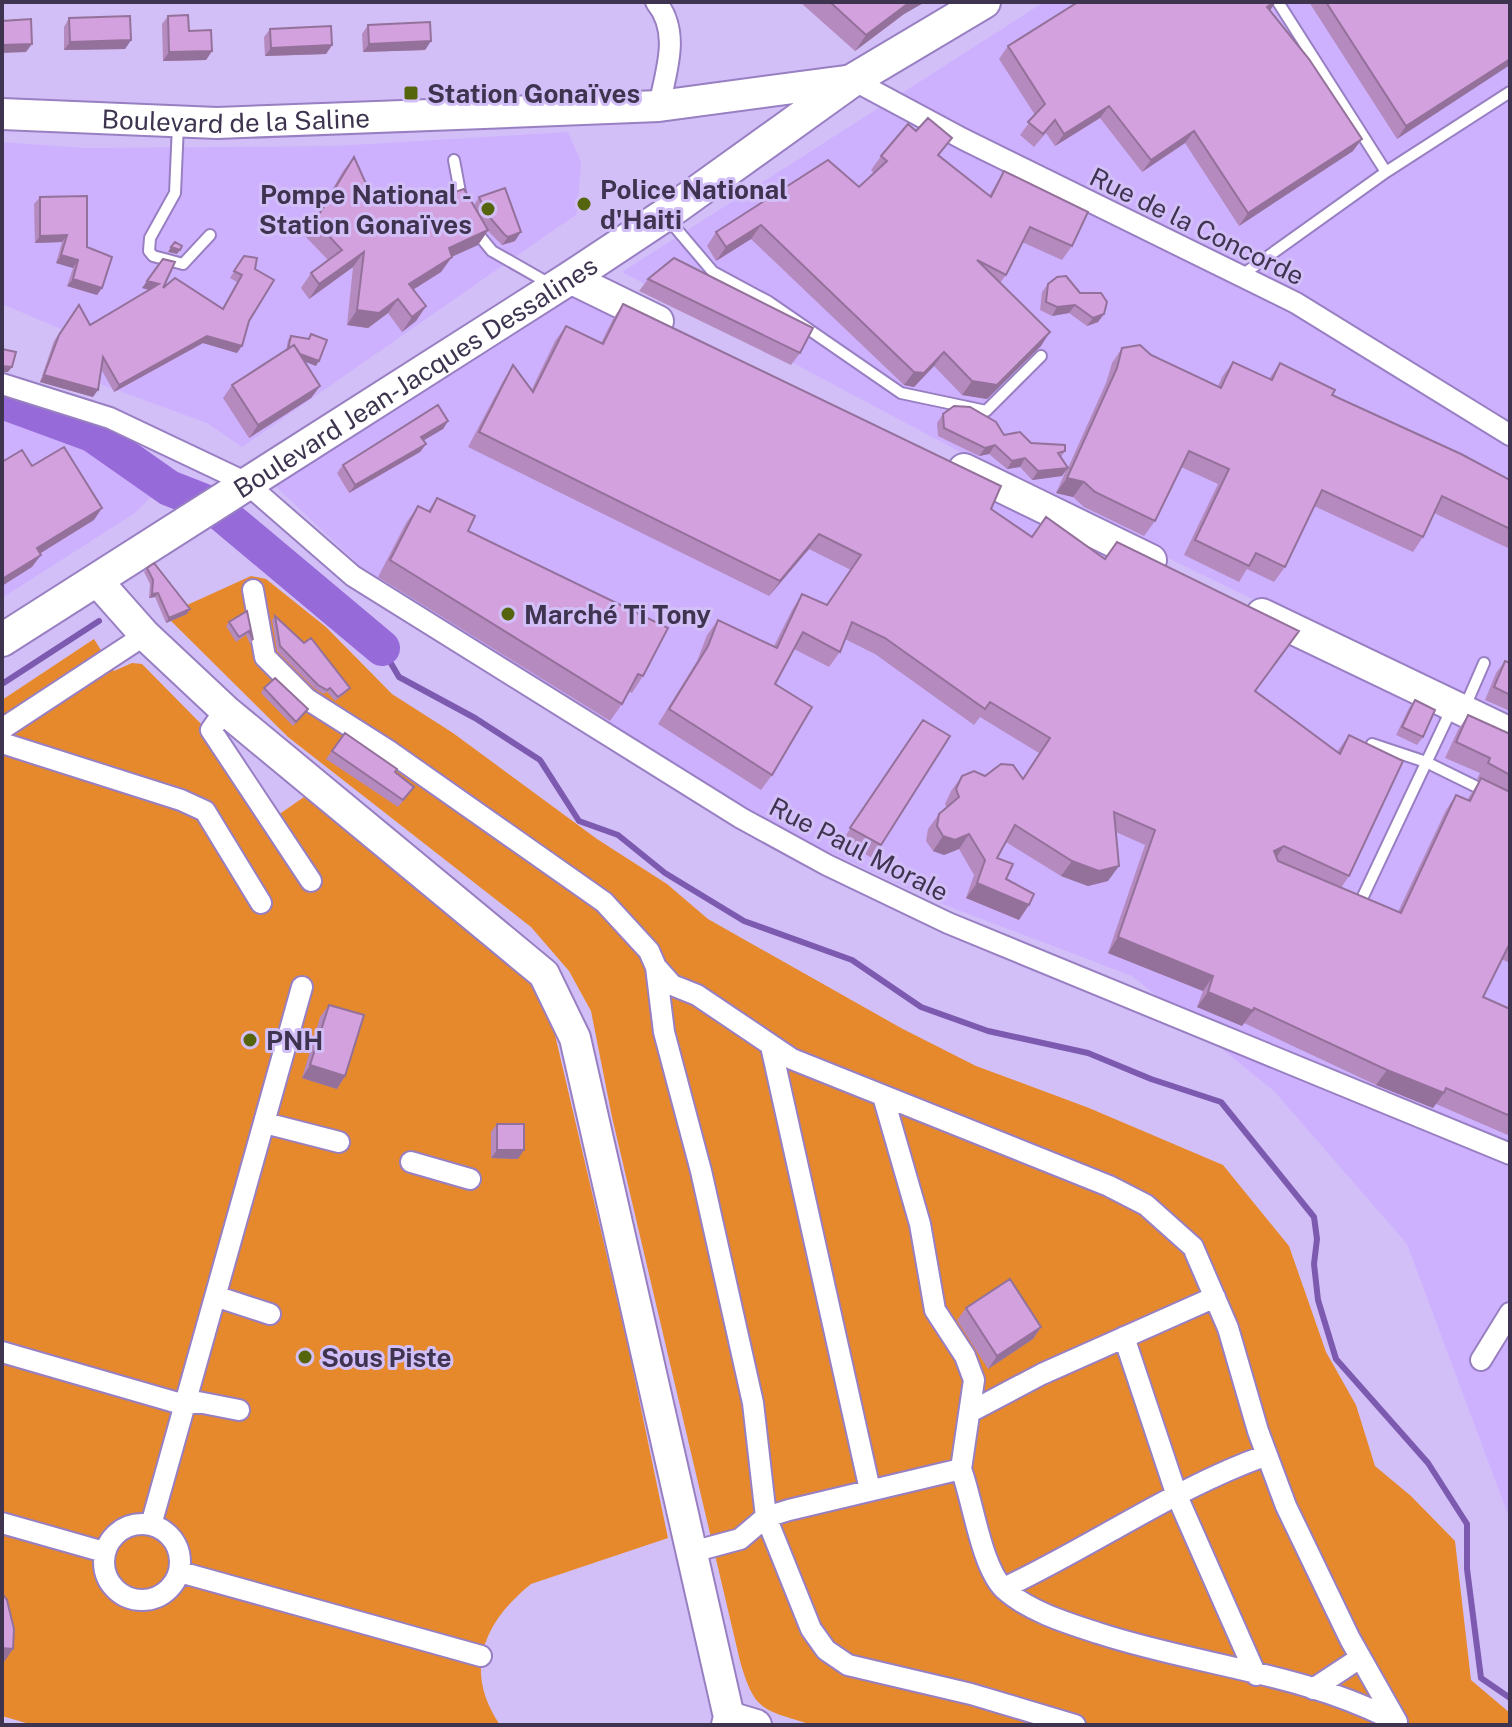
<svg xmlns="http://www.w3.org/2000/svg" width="1512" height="1727" font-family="'Public Sans',sans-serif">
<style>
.built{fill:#cdb1fe}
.green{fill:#e5892c}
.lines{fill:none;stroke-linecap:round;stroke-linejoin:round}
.stream{stroke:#7c5ab0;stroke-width:6}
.river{stroke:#976ad9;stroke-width:36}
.lane-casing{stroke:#987fc2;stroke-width:14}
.street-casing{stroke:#987fc2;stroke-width:24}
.secondary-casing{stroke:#987fc2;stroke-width:34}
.primary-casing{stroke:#987fc2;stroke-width:36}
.lane{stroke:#fff;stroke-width:10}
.street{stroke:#fff;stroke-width:20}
.secondary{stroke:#fff;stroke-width:30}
.primary{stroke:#fff;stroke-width:32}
.wall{fill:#b58abf}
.shaded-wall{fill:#94719b}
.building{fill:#d3a1de;stroke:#94719b;stroke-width:2}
.poi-dot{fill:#55650d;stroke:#d3bff8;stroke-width:3}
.labels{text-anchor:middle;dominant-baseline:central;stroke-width:6;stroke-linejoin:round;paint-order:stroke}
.poi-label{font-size:26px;font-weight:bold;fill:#3e3450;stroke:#d3bff8;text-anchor:start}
.street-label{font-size:26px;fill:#3e3450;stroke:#d3bff8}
</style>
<rect width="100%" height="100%" fill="#d3bff8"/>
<path class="built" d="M1044,2H1510V724L1073,512L622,272Z
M568,132L581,162L577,214L242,447L207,423L70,373L75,335L2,304V142L84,148L335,146Z
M583,282L1510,741V1520L1407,1244L1274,1091L1132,976L934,901L793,835L694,779L359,565L269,480Z
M2,401L49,416L96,440L158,490L135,513L2,598Z"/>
<path class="green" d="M251,576L266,579L326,627L392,694L453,733L597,839L667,884L708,919L901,1028L976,1066L1089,1108L1223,1165L1289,1246L1326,1352L1356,1405L1375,1466L1411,1496L1455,1541L1471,1680L1510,1713V1725H812C763,1709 755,1713 740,1661L612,1117L591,1011L569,971L531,927L288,737L165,615Z
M94,639L114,671L132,663L142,664L206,729L268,822L304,797L505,951L524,972L552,1022L628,1346L668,1538L531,1584C483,1623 463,1670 500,1725H33L2,1716V700Z"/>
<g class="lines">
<path class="stream" d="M382,648L399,677L475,718L540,760L579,821L618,835L665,873L744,921L852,960L921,1007L988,1031L1088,1053L1151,1079L1221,1102L1314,1217L1317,1239L1314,1264L1318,1300L1336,1359L1428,1463L1467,1524V1569L1481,1678L1510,1698
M2,684L99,621"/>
<path class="river" d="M2,401L92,434L169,488L210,504L382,648"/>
<g class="lane-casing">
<path id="lane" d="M1278,2L1386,172
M178,125L175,193L150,238L149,251L153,256L183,264L210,235
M454,160L462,203
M668,219L713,272L769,302L901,393L986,411L1041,356
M473,228L492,251L550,284
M1242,275L1386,172L1510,92
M1464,709L1484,663
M1372,744L1426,762L1485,791
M1358,907L1452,708"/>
</g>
<g class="street-casing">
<path id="street" d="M656,2C681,32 666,71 659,106
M853,80L963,139L1296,303L1510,435
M2,384L110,418L245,482L353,576L741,818L827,865L948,923L1510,1154
M253,590L265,657L307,699L389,751L604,902L649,951L656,967L664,1032L701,1171L753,1403L766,1517L811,1629L826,1650L848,1665L971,1694L1075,1725
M225,710L211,730L311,881
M2,729L145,635
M2,743L181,800L205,811L261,903
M656,967L672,985L697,995L792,1059L1109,1186L1146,1205L1193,1247L1228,1328L1258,1431L1286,1506L1350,1639L1397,1722
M771,1046L870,1490
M883,1096L920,1224L935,1310L965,1356L974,1380L961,1469
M265,1123L339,1142
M411,1162L470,1179
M218,1297L270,1314
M1124,1337L1177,1496L1256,1675
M2,1352L185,1405L198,1402L239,1410
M1481,1360L1510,1313
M972,1411L1042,1374L1215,1297
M2,1523L104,1552
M104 1562a38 38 0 1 1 76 0a38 38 0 1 1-76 0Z
M151,1525L302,987
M692,1552L740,1539L766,1517L789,1510L961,1469C973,1501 981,1566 1004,1589C1028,1611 1067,1623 1098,1633C1195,1665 1304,1673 1395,1721
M180,1572L481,1656
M1004,1588C1093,1546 1174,1488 1267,1455
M1313,1689L1360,1658"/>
</g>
<g class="secondary-casing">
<g id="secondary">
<path id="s1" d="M2,114L217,123L484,113L659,106L853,80"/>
<path d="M570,278L658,321"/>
<path d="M964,469L1151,560"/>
<path d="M98,582L145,635L225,710L544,974L575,1038L729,1717L727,1725"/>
<path d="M1262,614L1510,733"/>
<path d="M729,1717L756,1725"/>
</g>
</g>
<g class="primary-casing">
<g id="primary">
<path id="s2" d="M2,640L570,278L665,215L853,80L984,2"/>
</g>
</g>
<use href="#lane" class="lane"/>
<use href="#street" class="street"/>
<use href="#secondary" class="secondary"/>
<use href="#primary" class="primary"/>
</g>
<path class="wall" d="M800,2H925L904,14L855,51Z
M1309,2H1510L1397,139Z
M1270,11L1353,151L1239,226L1185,143L1142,172L1100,118L1055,146L1046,133L1034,147L1020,135L1035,115L999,59L1008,46Z
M168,16L189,31L212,51L206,60L163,61L162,24Z
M69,18L131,40L125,49L64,50V27Z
M368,25L431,41L425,50L363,52L362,34Z
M270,29L332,45L326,54L265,56L264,37Z
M881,156H939L989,196L1004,171L1072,246L1062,260L1022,242L1006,275L1000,283L1041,346L987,399L962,395L934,366L914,387L904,385L751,239L716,261L707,246L716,232L859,187L874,173L871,170Z
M354,157L371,195L434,199L474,205L479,197L515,241L502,245L488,231L478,245L451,257L441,272L413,290L426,306L416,321L402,332L388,313L368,328L347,325L353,267L309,299L301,288L311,273L328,260L305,236L343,171Z
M40,197L87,247L102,288L97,295L67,286L73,268L56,263L62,242L35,243L34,204Z
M239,263L249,321L237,353L203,343L114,392L101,369L93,397L40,382L54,341L79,305L90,325L149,290L142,288H163L222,309L237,282L230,278Z
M648,279L800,353L791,365L639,291Z
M1048,284L1080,293L1104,314L1098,322L1087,326L1069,313L1052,316L1040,310L1042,292Z
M623,304L991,509L1255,692L1337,752L1349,735V876L1341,888L1398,912L1446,810L1456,795L1467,800L1480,780L1477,779L1480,773L1445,758L1458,730L1468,715L1510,734V963L1501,959L1483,997L1510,1009V1136L1436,1104L1433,1108L1376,1085L1244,1023L1242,1026L1197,1007L1203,991L1108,953L1145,845L1116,832L1108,881L1088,886L1061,876L1006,842L997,858L1006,879L1019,920L966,898L974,875L959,849L944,855L933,851L926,841L928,829L939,814L947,808L945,804L951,791L962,776L1023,778L1039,753L980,717L974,725L875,654L845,639L840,652L829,667L794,649L775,684L772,775L761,790L658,724L697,661L707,635L718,620L774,646L792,610L802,594L827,605L851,570L809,549L769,596L468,447L503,381L513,365L532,389L555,341L566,326L601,343L613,319Z
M311,334L316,366L305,361L320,386L311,398L249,438L223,398L232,385L286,351L288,340L291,336L308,339Z
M1122,348L1151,355L1218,386L1222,377L1233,362L1269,379L1280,363L1332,395L1510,480V549L1434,513L1423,537L1413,552L1314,506L1285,567L1274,582L1247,569L1239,582L1184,555L1218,484L1181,467L1155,521L1144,536L1084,507L1073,497L1056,493L1067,468L1062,476L1032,480L1020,467L1007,469L989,454L979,456L938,436L937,423L943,414L1004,435L1065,451L1061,457L1068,468L1106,383L1112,363Z
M448,421L443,429L423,440L426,444L420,452L349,493L337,473L343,465Z
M437,498L468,531L643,676L632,693L628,691L622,704L610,721L378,577L406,523L418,506L428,511Z
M147,568L187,614L166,623L155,597L149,598L150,584L144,572Z
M247,611L253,640L250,644L246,635L236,642L226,626L229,622Z
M275,616L347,692L335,701L327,692L324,694L315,689L277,651L272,620Z
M1505,661L1510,663V711L1485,700L1496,673Z
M264,688L305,713L293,726L261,693Z
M1415,700L1423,737L1417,745L1396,735L1409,708Z
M923,720L881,845L872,858L842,841Z
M345,733L395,772L409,794L398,807L326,759Z
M329,1005L345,1076L337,1089L302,1078L320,1017Z
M497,1124L518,1159L491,1158V1132Z
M966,1308L1041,1327L1033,1339L988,1369L957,1320Z"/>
<path class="shaded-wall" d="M910,2H925L904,14L855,51L866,35Z
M1274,2H1276L1269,12L1267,7Z
M131,40L125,49L64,50L70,42Z
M431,41L425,50L363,52L369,44Z
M32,44L26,52L2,53V45Z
M332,45L326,54L265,56L271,48Z
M212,51L206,60L163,61L169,52Z
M1510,59V65L1397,139L1406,126Z
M1109,106L1100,118L1055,146L1064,134Z
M1194,131L1185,143L1142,172L1151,160Z
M1362,139L1353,151L1239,226L1248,213Z
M761,225L751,239L716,261L726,247Z
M488,230L478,245L438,263L449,248Z
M521,232L515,241L502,245L508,237Z
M67,235L62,242L35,243L40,236Z
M171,247L180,250L177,254L168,252Z
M364,252L353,267L309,299L319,284Z
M61,255L78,260L73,268L56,263Z
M452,257L441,272L398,299L409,284Z
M73,279L102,288L97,295L67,286Z
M147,281L159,284L154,291L142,288Z
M398,299L388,313L368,328L347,325L357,310Z
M1075,305L1069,313L1052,316L1057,307Z
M426,306L416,321L402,332L412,317Z
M1104,314L1098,322L1087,326L1093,318Z
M1050,332L1041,346L987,399L962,395L972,381Z
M207,336L242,346L237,353L203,343L114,392L119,385Z
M288,350L319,361L316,366L285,354Z
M944,352L934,366L914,387L904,385L914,372Z
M2,366L12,367L8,372H2Z
M44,375L98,390L93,397L40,382Z
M320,386L311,398L249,438L258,425Z
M448,421L443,429L416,445L421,437Z
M426,444L420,452L349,493L355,485Z
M995,445L989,454L979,456L985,448Z
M1025,458L1020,467L1007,469L1012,461Z
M1068,468L1062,476L1032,480L1038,471Z
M1067,478L1084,482L1073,497L1056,493Z
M102,508L94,520L28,561L37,548Z
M819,534L809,549L769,596L780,581Z
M41,555L32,567L2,586V579Z
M158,593L155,597L149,598L152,594Z
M190,609L187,614L166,623L169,618Z
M969,834L959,849L944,855L933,851L943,836Z
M1284,846L1274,861V851Z
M1072,861L1119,866L1108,881L1088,886L1061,876Z
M977,883L1029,905L1019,920L966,898Z
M1118,937L1213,976L1203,991L1108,953Z
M1208,992L1253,1011L1242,1026L1197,1007Z
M310,1065L345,1076L337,1089L302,1078Z
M1387,1070L1444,1093L1433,1108L1376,1085Z
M497,1150H524L518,1159L491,1158Z
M1041,1327L1033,1339L988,1369L997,1356Z
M2,1648L13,1649L2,1665Z"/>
<path class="building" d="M830,2H910L866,35Z
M1078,2H1274L1267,7L1309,59L1362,139L1248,213L1194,131L1151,160L1109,106L1064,134L1055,120L1043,134L1028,122L1045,104L1008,46Z
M1326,2H1510V59L1406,126Z
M188,15L189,31L211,30L212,51L169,52L168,16Z
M130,16L131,40L70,42L69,18Z
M31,19L32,44L2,45V21Z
M430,22L431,41L369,44L368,25Z
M331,26L332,45L271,48L270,29Z
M928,118L952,138L938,155L991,197L1004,171L1088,212L1072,246L1030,227L1006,275L977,260L1050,332L997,385L972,381L944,352L924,373L914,372L761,225L726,247L716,232L828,160L859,187L887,161L881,156L908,124L916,131Z
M354,157L371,195L431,190L434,199L464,189L488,230L449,248L452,257L409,284L426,306L412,317L398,299L379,313L357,310L364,252L319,284L311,273L342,250L315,221Z
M505,188L521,232L508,237L504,234L486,213L479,197Z
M87,196V247L112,257L102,288L73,279L78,260L61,255L67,235L40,236V197Z
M175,242L182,246L180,250L171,247Z
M244,256L257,258L255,269L274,280L249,321L242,346L207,336L119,385L103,357L98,390L44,375L59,335L79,305L90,325L159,284L147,281L163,259L175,262L163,288L175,278L223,309L242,275L234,271Z
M674,258L813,328L800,353L648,279Z
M1066,276L1080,293H1101L1107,302L1104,314L1093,318L1075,305L1057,307L1046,302L1048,284L1057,277Z
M623,304L1001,486L991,509L1032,537L1046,517L1105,559L1117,542L1299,631L1255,691L1340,754L1349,735L1403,761L1349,876L1284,846L1274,851L1278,861L1401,913L1456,795L1470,801L1481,778L1510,792V943L1483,997L1510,1009V1116L1446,1088L1444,1093L1387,1070L1254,1008L1253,1011L1208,992L1213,976L1118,937L1155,830L1114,812L1119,866L1099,871L1072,861L1015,825L997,858L1013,864L1006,879L1034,894L1029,905L977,883L985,860L969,834L955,840L943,836L937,826L939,814L959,797L956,789L962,776L974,771L985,776L1001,764L1013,765L1023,779L1050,738L990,702L985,709L885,638L852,622L840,652L803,632L775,684L812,707L772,775L669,709L708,646L718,620L777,648L802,594L827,605L861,555L819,534L780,581L479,432L513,365L533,392L566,326L603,344Z
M311,334L327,340L319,361L300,354L294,345L288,349L291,336L309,339Z
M294,345L320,386L258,425L232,385Z
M1140,345L1151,355L1221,388L1233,362L1272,380L1280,363L1335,390L1332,395L1461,454L1510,480V529L1442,496L1423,537L1322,490L1285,567L1256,553L1249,566L1195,540L1229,469L1189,451L1155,521L1095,492L1084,482L1067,478L1117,368L1122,348Z
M2,349L16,352L12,367L2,366Z
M438,405L448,421L421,437L426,444L355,485L343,465Z
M954,406L970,407L996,422L1004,435L1020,432L1031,443L1065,445V451L1058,453L1068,468L1038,471L1025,458L1012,461L995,445L985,448L944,428L943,414Z
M64,447L102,508L37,548L41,555L2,579V462L22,450L32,466Z
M437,498L475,516L468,531L668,628L643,676L638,674L622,704L390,560L418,506L430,512Z
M154,563L190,609L169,618L158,593L152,594L153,580L147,568Z
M247,611L253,640L249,631L239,637L229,622Z
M275,616L304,643L311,638L350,688L338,697L330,688L327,690L318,685L280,646Z
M1505,661L1510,663V695L1494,687Z
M275,678L308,709L296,722L264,688Z
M1415,700L1435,710L1423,737L1402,727Z
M1468,715L1510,734V775L1488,763L1490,758L1456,742Z
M923,720L950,736L881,845L850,828Z
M345,733L397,769L395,772L414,787L403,800L332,751Z
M329,1005L364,1015L345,1076L310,1065Z
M497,1124H524V1150H497Z
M1010,1279L1041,1327L997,1356L966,1308Z
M2,1593L7,1600L14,1629L13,1649L2,1648Z"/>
<g class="poi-dot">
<rect x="403" y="85" width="16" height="16" rx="4"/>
<circle cx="584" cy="204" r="8"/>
<circle cx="488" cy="209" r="8"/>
<circle cx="508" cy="614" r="8"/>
<circle cx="250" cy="1040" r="8"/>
<circle cx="305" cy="1357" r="8"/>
</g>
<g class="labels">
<g class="poi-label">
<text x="427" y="93">Station Gonaïves</text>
<text x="600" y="189">Police National<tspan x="600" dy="30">d'Haiti</tspan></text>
<text x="472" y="194" text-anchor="end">Pompe National -<tspan x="472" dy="30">Station Gonaïves</tspan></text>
<text x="524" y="614">Marché Ti Tony</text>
<text x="266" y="1040">PNH</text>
<text x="321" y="1357">Sous Piste</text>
</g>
<g class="street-label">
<text stroke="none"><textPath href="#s1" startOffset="234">Boulevard de la Saline</textPath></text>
<text transform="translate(1197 226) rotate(26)">Rue de la Concorde</text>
<text stroke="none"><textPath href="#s2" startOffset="490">Boulevard Jean-Jacques Dessalines</textPath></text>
<text transform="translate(859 849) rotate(27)">Rue Paul Morale</text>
</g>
</g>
<rect width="1512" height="1727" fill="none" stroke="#3e3450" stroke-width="8"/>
</svg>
